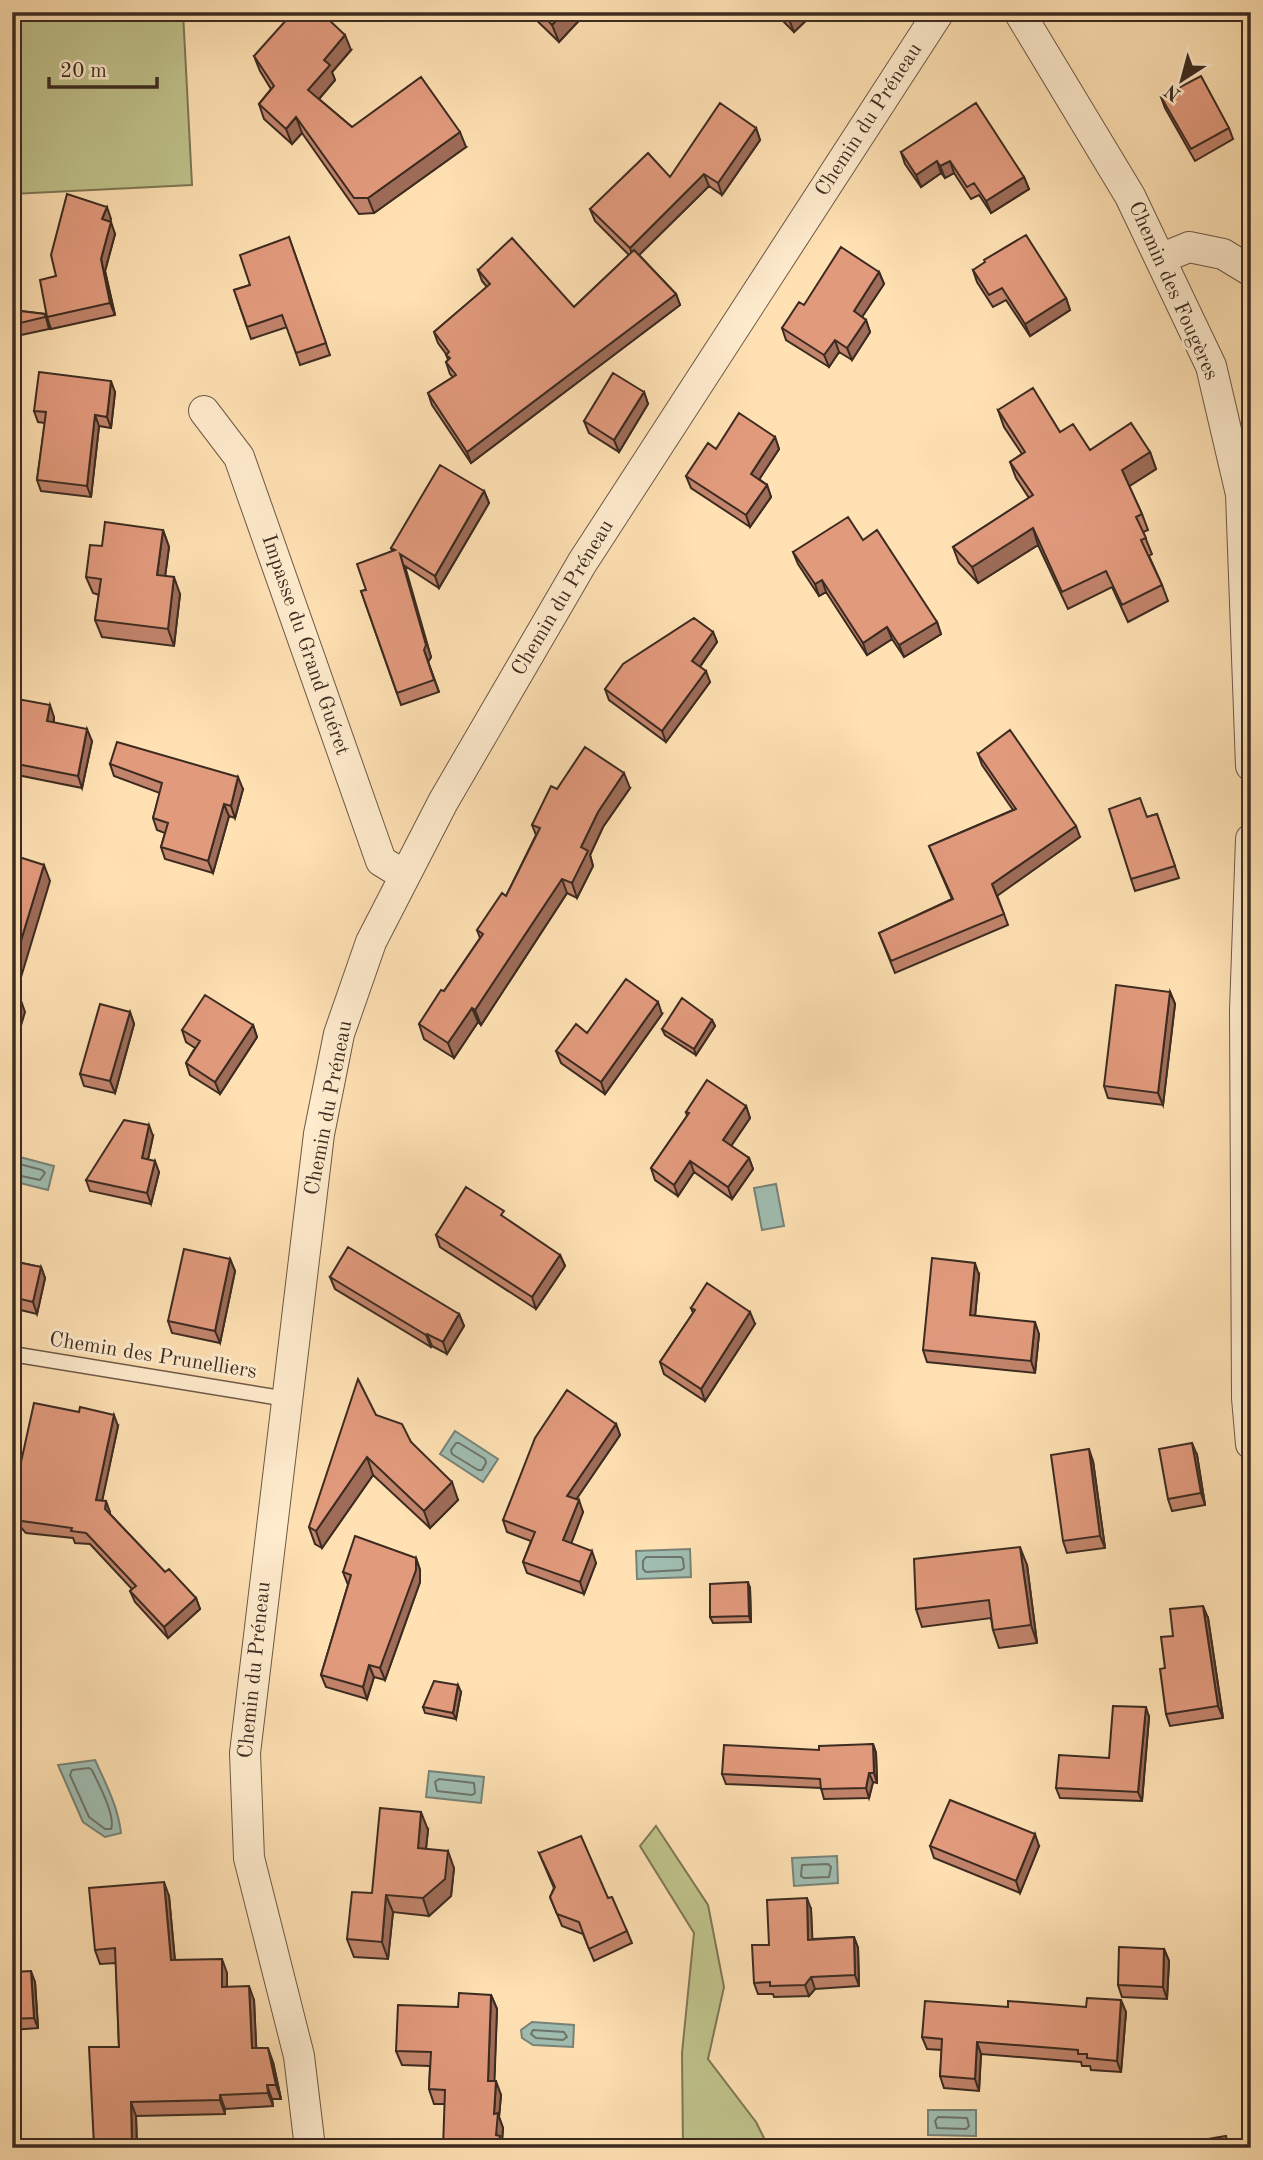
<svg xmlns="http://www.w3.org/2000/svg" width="1263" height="2160" font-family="'Old Standard TT',serif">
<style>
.green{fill:#c0c38c;stroke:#7e7756;stroke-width:2}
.water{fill:#a0bdb1;stroke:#788377;stroke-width:2}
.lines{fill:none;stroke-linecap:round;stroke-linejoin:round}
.shore{stroke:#6e7469;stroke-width:2}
.service-casing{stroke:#6d5846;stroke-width:17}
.minor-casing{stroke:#6d5846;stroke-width:32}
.service{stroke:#ffecce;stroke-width:14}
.minor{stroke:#ffecce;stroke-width:30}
.wall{fill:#c2846c;stroke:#3c2b21;stroke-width:2}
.shaded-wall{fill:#9e6c58;stroke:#3c2b21;stroke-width:2}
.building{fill:#e29a7d;stroke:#3c2b21;stroke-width:2}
.labels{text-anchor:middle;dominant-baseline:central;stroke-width:6;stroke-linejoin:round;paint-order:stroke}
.street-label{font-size:21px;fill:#3c2b21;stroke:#ffecce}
</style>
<rect width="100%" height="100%" fill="#ffe1b3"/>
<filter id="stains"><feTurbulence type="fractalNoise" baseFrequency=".00286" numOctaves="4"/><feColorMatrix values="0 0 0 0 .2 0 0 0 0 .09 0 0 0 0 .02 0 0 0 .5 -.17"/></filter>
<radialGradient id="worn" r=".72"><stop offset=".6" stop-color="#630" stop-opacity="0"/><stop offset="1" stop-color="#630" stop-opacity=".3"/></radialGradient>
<path class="green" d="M12,12H183L192,185L12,194Z
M656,1826L708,1905L724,1987L708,2059L756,2122L769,2148H683L682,2053L694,1933L640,1846Z"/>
<path class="water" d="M12,1155L54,1166L48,1190L12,1181Z
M776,1184L784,1226L762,1230L754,1188Z
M455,1431L498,1459L483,1482L440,1454Z
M690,1549L691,1577L637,1579L636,1551Z
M95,1760C106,1784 118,1807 121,1833L105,1837L83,1822L58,1765Z
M429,1771L484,1777L481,1803L426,1797Z
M837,1856L838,1883L794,1886L792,1858Z
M532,2022L574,2025L573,2047L533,2045L522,2038L521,2030Z
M928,2110H976V2136L928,2135Z"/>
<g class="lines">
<path class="shore" d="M12,1162L42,1170L45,1173L40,1180L12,1174
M456,1443H459L485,1459L486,1463L482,1470H478L452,1454L451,1450Z
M646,1557H681L683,1559L684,1568L681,1570L646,1572L643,1569V1561Z
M89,1768L92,1770C98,1783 116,1816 111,1829H105L89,1817L70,1775L72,1770Z
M439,1779L474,1783L475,1793L472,1795L437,1791L435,1782Z
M828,1864L831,1867L829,1877L804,1878L801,1876L802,1865Z
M533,2030L564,2032L567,2037L563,2040L536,2038L531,2034Z
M938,2117L967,2118L969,2126L966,2129L937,2128L935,2121Z"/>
<g class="service-casing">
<path id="service" d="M12,1354L287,1399"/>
</g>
<g class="minor-casing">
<path id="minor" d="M1019,12L1130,196L1211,366L1241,494L1251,766
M1160,259L1189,247L1223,254L1251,271
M204,411L239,457L381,861L404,875
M1251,839L1245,1011L1247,1398L1251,1444
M310,2148L299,2056L249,1858L245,1753L319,1134L339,1034L371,942L443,802L582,563L939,12"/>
</g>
<use href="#service" class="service"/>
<use href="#minor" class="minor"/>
</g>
<path class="wall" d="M528,12H587L559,42Z
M774,12H815L794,32Z
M351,50L332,72L335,80L319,99L352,127L466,147L374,213L359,214L302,133L292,144L264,119L259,104L271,89L260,71L254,56Z
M1161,97L1229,128L1233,139L1195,161L1165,108Z
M756,128L760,140L722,195L709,186L639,255L676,294L680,305L471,463L432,405L428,393L453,377L450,374L446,362L448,360L446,354L438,343L434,332L487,287L482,281L478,270L574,307L629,255L595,221L590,209L670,177Z
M901,152L1024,177L1029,189L991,213L979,195L971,199L954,173L945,178L941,173L921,187L905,164Z
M111,219L110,222L115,234L105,271L115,315L51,329L47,317L56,276Z
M289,237L330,355L300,365L287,327L251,339L234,290L250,285Z
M973,270L1066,298L1070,310L1030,336L1006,300L993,307L977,282Z
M879,272L884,284L862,317L866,320L870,332L852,360L839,352L829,367L786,340L782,328L804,305Z
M12,310L45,314L49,329L12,337Z
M115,392L111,428L99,426L91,497L41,491L37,480L45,423L38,422L34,411Z
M644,392L648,404L619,452L589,433L584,421Z
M998,410L1060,432L1090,450L1150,452L1156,469L1129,486L1142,514L1148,530L1143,532L1152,554L1149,556L1162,585L1168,601L1128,622L1112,587L1068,609L1038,545L978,583L959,563L953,547L1029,498L1016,478L1010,462L1022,454L1004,427Z
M775,437L779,449L759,479L767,485L771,497L750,527L691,488L686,476L716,449Z
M484,491L489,503L439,588L405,566L431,657L428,662L439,692L401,705L361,591L366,590L392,551L391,548Z
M163,530L169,547L165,576L180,594L174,646L102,637L95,620L99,595L93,593L86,577L102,546Z
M863,540L937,622L941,634L904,657L892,639L867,655L826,592L819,596L798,564L793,552Z
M713,632L717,642L700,667L710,682L666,742L609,700L605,689Z
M12,698L54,717V723L92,741L82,788L17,775L16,780H12Z
M978,754L1080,837L997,895L1008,925L895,973L879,933L952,899L929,846L1013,810L982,765Z
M110,764L243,789L235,818L229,816L213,873L165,859L161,847L165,833L157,830L153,818L160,793L114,776Z
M630,788L603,827L590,855L593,866L577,898L567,893L481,1025L478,1022L454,1058L424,1039L419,1024L444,991L480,938L477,930L506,896L536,835L532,825L557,789Z
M1157,814L1179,878L1135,891L1131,879L1147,817Z
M1170,992L1175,1004L1163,1105L1108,1098L1104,1086Z
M130,1012L134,1024L115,1093L84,1086L80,1074Z
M662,1014L605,1094L561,1063L556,1051L587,1033Z
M712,1020L715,1026L696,1055L665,1035L662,1029Z
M253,1025L257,1037L220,1094L190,1075L186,1063L195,1048L186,1042L182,1030Z
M746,1106L750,1118L731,1146L749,1158L753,1169L732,1199L694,1172L678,1196L655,1180L651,1168L687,1116L686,1112Z
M153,1136L148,1159L159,1172L151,1204L90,1191L86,1180Z
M436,1235L560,1255L565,1266L536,1309L440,1247Z
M230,1259L235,1271L220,1343L172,1333L168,1321Z
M12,1261L41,1267L45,1278L37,1314L12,1308Z
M979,1275L975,1316L1039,1334L1035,1373L927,1362L923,1350Z
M330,1277L459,1314L464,1326L447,1354L432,1346L431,1347L335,1289Z
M691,1308L755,1324L705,1401L664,1374L660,1362L693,1313Z
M376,1415L411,1442L458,1500L430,1528L373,1475L322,1548L315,1544L309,1527Z
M616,1424L620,1435L576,1499L583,1512L571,1543L596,1563L584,1594L527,1573L523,1562L531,1541L507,1532L503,1520Z
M118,1426L102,1500L110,1512V1514L165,1572L196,1598L200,1609L168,1638L135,1602L130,1591L132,1589L90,1544L75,1543L73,1538L26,1533L15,1521L12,1514V1503Z
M1197,1455L1205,1505L1172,1511L1168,1499Z
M1093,1461L1105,1548L1067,1553L1063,1541Z
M416,1558L420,1570V1582L385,1680L374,1677L367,1699L326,1687L321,1675L348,1585L343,1572Z
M1027,1565L1037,1643L999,1648L993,1630L991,1618L922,1627L916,1609Z
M750,1588L751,1622L713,1623L710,1617Z
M1208,1618L1223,1718L1170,1726L1166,1714L1165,1668Z
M461,1692L456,1719L425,1713L423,1707Z
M1149,1717L1142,1801L1060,1798L1056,1788L1109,1758Z
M873,1744L876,1753L877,1783L873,1782L869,1798L824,1799L821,1788L726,1784L722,1774L819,1750Z
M428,1830L426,1849L454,1868L451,1896L429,1916L393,1912L388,1959L354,1957L347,1939L372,1893Z
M930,1846H1039L1020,1893L934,1858Z
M539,1853L608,1898L627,1931L632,1943L594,1961L583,1934L562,1926L550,1897L554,1888Z
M169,1896L175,1960L227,1973V1987L254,2000L256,2048L273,2062L281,2099H272L273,2106L225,2109V2114L136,2116L137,2148H95L94,2145L119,2047L116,1963L100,1964L95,1950Z
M811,1909L812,1939L854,1937L858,1948L859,1986L815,1989L809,1996L774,1997L773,1994H758L754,1983L769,1945Z
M1164,1949L1169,1961L1167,1999L1122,1997L1118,1985Z
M12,1972L35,1982L38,2028L12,2030Z
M491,1995L497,2009L494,2081L501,2095L499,2117L503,2128L502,2141L445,2104H434L429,2089L430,2066L402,2065L396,2051L458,2007Z
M1008,2007L1126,2012L1121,2072L1091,2070L1090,2066H1082L1081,2062L981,2054L979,2091L944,2088L940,2076L942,2050L927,2049L922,2037Z"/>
<path class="shaded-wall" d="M564,12H587L559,42L552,25Z
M790,12H815L794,32L787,15Z
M345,35L351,50L332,72L335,80L313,106L308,90L324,60Z
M296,117L302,133L292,144L286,129Z
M756,128L760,140L722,195L718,183Z
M460,132L466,147L374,213L368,198Z
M937,161L941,173L921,187L916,175Z
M950,161L954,173L945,178L940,166Z
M704,174L709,186L634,260L630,248Z
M1024,177L1029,189L991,213L986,201Z
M107,207L111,219L106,231L102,219Z
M111,222L115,234L105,271L115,315L110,303L101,259Z
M879,272L884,284L858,323L854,311Z
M676,294L680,305L471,463L467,452Z
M1066,298L1070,310L1030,336L1025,324Z
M866,320L870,332L852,360L847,348Z
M835,340L839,352L829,367L824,355Z
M111,381L115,392L111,428L107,417Z
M644,392L648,404L619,452L614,440Z
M95,415L99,426L91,497L87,486Z
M775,437L779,449L755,486L751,474Z
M1150,452L1156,469L1128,487L1122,470Z
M767,485L771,497L750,527L746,515Z
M484,491L489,503L439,588L435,576Z
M1033,528L1038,545L978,583L972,567Z
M163,530L169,547L163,592L157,575Z
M400,554L431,657L428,662L439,692L424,650Z
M174,577L180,594L174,646L168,629Z
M822,580L826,592L819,596L815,584Z
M937,622L941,634L904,657L899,645Z
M887,627L892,639L867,655L863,643Z
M713,632L717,642L696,672L692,661Z
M706,671L710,682L666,742L662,731Z
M50,705L54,717L52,733L47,721Z
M87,729L92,741L82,788L78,776Z
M12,763L17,775L16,780L12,770Z
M624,773L630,788L603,827L590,855L593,866L577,898L572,883L581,847L598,812Z
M238,777L243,789L235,818L231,806Z
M224,804L229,816L213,873L208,861Z
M1076,826L1080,837L997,896L992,884Z
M44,865L50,881L12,1007V970Z
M562,879L567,893L481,1025L475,1010Z
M1170,992L1175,1004L1163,1105L1158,1093Z
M19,995L25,1012L14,1049L12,1045V1016Z
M658,1002L662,1014L605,1094L601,1082Z
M472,1008L478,1022L454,1058L448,1043Z
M130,1012L134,1024L115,1093L110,1081Z
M712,1020L715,1026L696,1055L694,1049Z
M253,1025L257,1037L220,1094L215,1082Z
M746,1106L750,1118L727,1152L723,1140Z
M149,1125L153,1136L146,1169L142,1158Z
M749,1158L753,1169L732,1199L728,1187Z
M155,1161L159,1172L151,1204L147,1193Z
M690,1161L694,1172L678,1196L674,1185Z
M560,1255L565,1266L536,1309L532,1297Z
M230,1259L235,1271L220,1343L215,1331Z
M975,1263L979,1275L974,1327L970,1315Z
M41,1267L45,1278L37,1314L33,1302Z
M750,1312L755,1324L705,1401L701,1389Z
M459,1314L464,1326L447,1354L443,1342Z
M1035,1322L1039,1334L1035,1373L1031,1361Z
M427,1334L432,1346L431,1347L426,1335Z
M114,1415L118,1426L100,1511L96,1500Z
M616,1424L620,1435L571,1507L567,1496Z
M1192,1443L1197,1455L1205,1505L1201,1493Z
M1089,1449L1093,1461L1105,1548L1100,1536Z
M367,1457L373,1475L322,1548L316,1531Z
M452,1482L458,1500L430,1528L424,1511Z
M579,1500L583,1512L568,1552L563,1540Z
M106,1501L110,1512L109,1520L105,1509Z
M1020,1547L1027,1565L1037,1643L1031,1625Z
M592,1551L596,1563L584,1594L580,1582Z
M416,1558L420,1570V1582L385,1680L380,1668Z
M748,1582L750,1588L751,1622L749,1616Z
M196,1598L200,1609L168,1638L164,1627Z
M1203,1606L1208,1618L1223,1718L1218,1706Z
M369,1665L374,1677L367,1699L363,1687Z
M458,1685L461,1692L456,1719L453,1713Z
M1146,1707L1149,1717L1142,1801L1138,1792Z
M873,1744L876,1753L877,1783L874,1773Z
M869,1773L873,1782L869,1798L866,1788Z
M421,1812L428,1830L424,1866L418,1848Z
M1035,1834L1039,1846L1020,1893L1016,1881Z
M448,1851L454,1868L451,1896L429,1916L423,1898Z
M164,1882L169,1896L176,1974L171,1960Z
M386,1895L393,1912L388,1959L382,1942Z
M807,1898L811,1909L813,1951L808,1940Z
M854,1937L858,1948L859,1986L855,1975Z
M1164,1949L1169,1961L1167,1999L1163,1987Z
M222,1959L227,1973V2001L222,1987Z
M31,1971L35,1982L38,2028L34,2018Z
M811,1977L815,1989L809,1996L805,1985Z
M249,1986L254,2000L257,2062L252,2048Z
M491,1995L497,2009L494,2095L488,2081Z
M1121,2000L1126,2012L1121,2072L1117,2061Z
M977,2042L981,2054L979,2091L975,2079Z
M268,2048L273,2062L281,2099L276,2085Z
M496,2081L501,2095L499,2117L503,2128L502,2141L505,2148H498L494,2114Z
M267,2085L272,2099L273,2106L268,2093Z
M220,2095L225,2109V2114L220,2100Z
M131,2102L136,2116L137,2148H133L132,2144Z"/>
<path class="building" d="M540,12H564L552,25Z
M288,18H327L345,35L324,60L330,65L308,90L352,127L421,77L460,132L368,198H354L296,117L286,129L259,104L274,86L254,56Z
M1201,76L1229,128L1191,149L1161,97Z
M720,103L756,128L718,183L704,174L630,248L590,209L648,153L670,177Z
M976,103L1024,177L986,201L974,183L967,187L950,161L940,166L937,161L916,175L901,152Z
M67,194L107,207L102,219L111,222L101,259L110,303L47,317L40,280L56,276L51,255Z
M1026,235L1066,298L1025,324L1002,288L989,295L973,270L985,262L984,260Z
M289,237L326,343L296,353L282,315L247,327L234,290L250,285L240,255Z
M512,238L574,307L634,250L676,294L467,452L428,393L456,375L446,362L450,358L446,355L449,352L434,332L490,284L478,270Z
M841,247L879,272L854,311L866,320L847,348L835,340L824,355L782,328L799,302L804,305Z
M12,310L45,314V317L12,325Z
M39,372L111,381L107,417L95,415L87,486L37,480L46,412L34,411Z
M613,373L644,392L614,440L584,421Z
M1033,388L1060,432L1073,424L1090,450L1131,423L1150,452L1122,470L1142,514L1136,517L1146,538L1141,540L1162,585L1122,605L1106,571L1062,592L1033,528L972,567L953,547L1033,495L1010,462L1025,452L998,410Z
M739,413L775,437L751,474L767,485L746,515L686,476L708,443L716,449Z
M440,465L484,491L435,576L400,554L426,645L424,650L434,680L397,693L361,591L366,590L357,564L395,550L391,548Z
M848,517L863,540L877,530L937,622L899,645L887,627L863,643L822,580L815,584L793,552Z
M105,522L163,530L157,575L174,577L168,629L95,620L101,579L86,577L90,545L102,546Z
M694,618L713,632L692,661L706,671L662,731L605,689L623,664Z
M12,698L50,705L47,721L87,729L78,776L12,763V765Z
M1010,730L1076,826L992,884L1004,914L891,961L879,933L953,899L929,846L1016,809L978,754Z
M117,742L238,777L231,806L224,804L208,861L161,847L168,823L153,818L162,783L110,764Z
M585,747L624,773L598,812L581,847L588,851L572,883L562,879L475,1010L472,1008L448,1043L419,1024L441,990L444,991L483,934L477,930L502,893L506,896L540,828L532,825L551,786L557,789Z
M1140,798L1147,817L1157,814L1175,866L1131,879L1109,809Z
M19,857L44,865L12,970V877Z
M626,979L658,1002L601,1082L556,1051L576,1024L587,1033Z
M1116,985L1170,992L1158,1093L1104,1086Z
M12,993L19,995L12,1016Z
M205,995L253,1025L215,1082L186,1063L200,1041L182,1030Z
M682,998L712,1020L694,1049L662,1029Z
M100,1004L130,1012L110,1081L80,1074Z
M707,1080L746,1106L723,1140L749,1158L728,1187L690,1161L674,1185L651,1168L689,1113L686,1112Z
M124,1120L149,1125L142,1158L155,1161L147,1193L86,1180Z
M466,1187L504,1211L501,1215L560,1255L532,1297L436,1235Z
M348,1247L459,1314L443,1342L427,1334L426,1335L330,1277Z
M184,1249L230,1259L215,1331L168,1321Z
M932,1258L975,1263L970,1315L1035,1322L1031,1361L923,1350Z
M12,1261L41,1267L33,1302L12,1297Z
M707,1283L750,1312L701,1389L660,1362L695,1310L691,1308Z
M358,1379L376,1415L402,1424L411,1442L452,1482L424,1511L367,1457L316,1531L309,1527Z
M567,1390L616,1424L567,1496L579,1500L563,1540L592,1551L580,1582L523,1562L535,1532L503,1520L535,1438Z
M34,1403L79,1412L80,1407L114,1415L96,1500L106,1501L105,1509L165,1572L169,1569L196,1598L164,1627L130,1591L136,1586L86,1533L71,1531L72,1528L22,1521L12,1512V1503Z
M1192,1443L1201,1493L1168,1499L1159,1449Z
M1089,1449L1100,1536L1063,1541L1051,1455Z
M355,1536L416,1558V1570L380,1668L369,1665L363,1687L321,1675L351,1575L343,1572Z
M1020,1547L1031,1625L993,1630L989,1600L916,1609L914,1559Z
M748,1582L749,1616L710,1617V1584Z
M1203,1606L1218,1706L1166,1714L1160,1669L1165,1668L1161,1637L1173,1636L1170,1609Z
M434,1681L458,1685L453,1713L423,1707Z
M1113,1706L1146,1707L1138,1792L1056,1788L1059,1755L1109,1758Z
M873,1744L874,1773H869L866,1788L821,1789L820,1779L722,1774L724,1745L819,1750V1746Z
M950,1800L1035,1834L1016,1881L930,1846Z
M380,1808L421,1812L418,1848L448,1851L445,1879L423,1898L386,1895L382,1942L347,1939L352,1892L372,1893Z
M581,1836L608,1898L612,1897L627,1931L589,1949L579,1922L557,1914L550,1897L555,1887L539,1853Z
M164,1882L171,1960L222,1959V1987L249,1986L252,2048H268L276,2085H267L268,2093L220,2095V2100L131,2102L132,2144L94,2145L89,2047H119L115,1948L95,1950L89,1888Z
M807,1898L808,1940L854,1937L855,1975L811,1977L805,1985L770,1986V1982L754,1983L752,1945H769L767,1900Z
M1119,1947L1164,1949L1163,1987L1118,1985Z
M31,1971L34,2018L12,2019V1972Z
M459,1993L491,1995L488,2081H496L494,2114L498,2113L496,2135L500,2136L498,2148H443L445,2090L429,2089L431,2052L396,2051L398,2005L458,2007Z
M1087,1998L1121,2000L1117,2061L1087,2058V2054H1078V2050L977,2042L975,2079L940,2076L942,2039L922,2037L925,2001L1008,2007V2001L1086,2007Z
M1226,2136L1228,2148H1156Z"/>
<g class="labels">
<g class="street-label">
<text transform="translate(869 120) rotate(-57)">Chemin du Préneau</text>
<text transform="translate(1173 291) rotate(66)">Chemin des Fougères</text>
<text transform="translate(563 598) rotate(-59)">Chemin du Préneau</text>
<text transform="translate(305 645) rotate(71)">Impasse du Grand Guéret</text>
<text transform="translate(329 1108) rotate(-79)">Chemin du Préneau</text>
<text transform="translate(153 1356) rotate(9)">Chemin des Prunelliers</text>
<text transform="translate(255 1670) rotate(-84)">Chemin du Préneau</text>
</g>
</g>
<rect width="1263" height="2160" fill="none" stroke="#ffe1b3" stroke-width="42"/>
<rect x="14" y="14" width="1235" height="2132" fill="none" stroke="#3c2b21" stroke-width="3.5"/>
<rect x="21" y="21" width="1221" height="2118" fill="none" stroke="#3c2b21" stroke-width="2"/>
<g transform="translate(1182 80) rotate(216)" stroke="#ffecce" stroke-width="5" paint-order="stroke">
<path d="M0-5L12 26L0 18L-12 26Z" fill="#3c2b21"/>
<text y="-10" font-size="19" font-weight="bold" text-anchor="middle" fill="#3c2b21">N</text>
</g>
<path d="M49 77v10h108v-10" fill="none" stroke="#3c2b21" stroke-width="3.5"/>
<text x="60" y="77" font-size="21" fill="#3c2b21" stroke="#ffecce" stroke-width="5" paint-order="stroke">20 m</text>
<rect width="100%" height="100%" filter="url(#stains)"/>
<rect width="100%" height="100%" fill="url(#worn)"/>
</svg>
